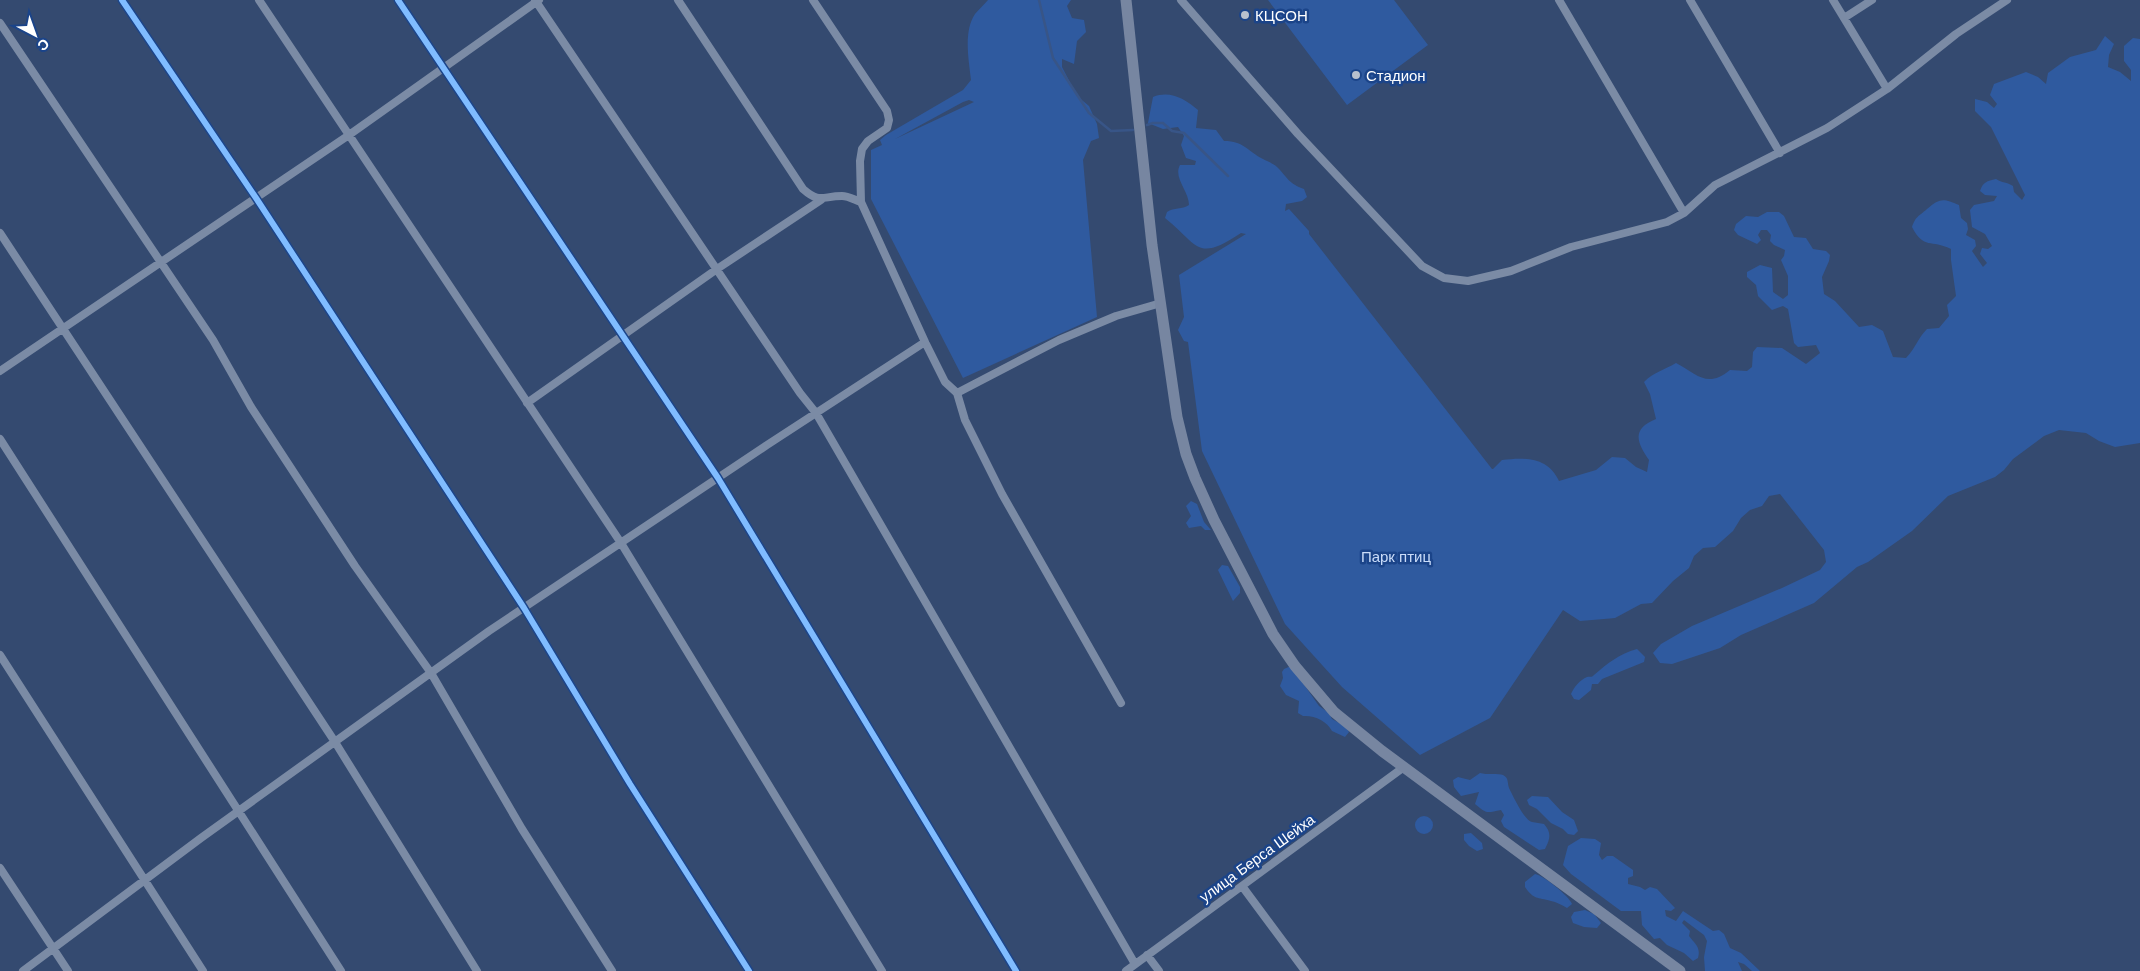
<svg xmlns="http://www.w3.org/2000/svg" width="2140" height="971" font-family="Arial,sans-serif">
<style>
.green{fill:#2f5a9f;fill-rule:evenodd}
.lines{fill:none;stroke-linecap:round;stroke-linejoin:round}
.stream{stroke:#385587;stroke-width:2.5}
.minor{stroke:#7b8ba5;stroke-width:8}
.secondary{stroke:#7786a1;stroke-width:11}
.cycleway-casing{stroke:#1b4489;stroke-width:9}
.cycleway{stroke:#80bcff;stroke-width:6}
.poi-dot{fill:#b8c0cd;stroke:#1b4489;stroke-width:2}
.labels{text-anchor:middle;dominant-baseline:central;stroke-width:5;stroke-linejoin:round;paint-order:stroke}
.poi-label{font-size:15px;fill:#fff;stroke:#1b4489;text-anchor:start}
.park-label{font-size:15px;fill:#cadcf9;stroke:#1b4489}
.street-label{font-size:15px;fill:#fff;stroke:#1b4489}
</style>
<rect width="100%" height="100%" fill="#344a70"/>
<path class="green" d="M988,0H1071L1067,6L1072,18L1084,20L1086,32L1077,41L1074,64L1062,59V67L1077,96L1089,106L1097,124L1099,138L1091,141L1083,160L1097,317L963,378L871,199V150L882,145L880,140L886,135L963,90L971,80C969,61 963,32 975,14C979,9 984,5 988,0ZM969,100L974,102L895,139L963,102Z
M1268,0H1394L1428,45L1347,105Z
M2105,36L2114,44L2109,55L2108,67L2120,72L2131,81V70L2124,61V46L2133,38L2140,39V443L2115,447L2099,441L2086,433L2059,430L2044,436L2013,459L2004,470L1995,477L1948,496L1912,531L1868,562L1857,567L1814,603L1741,635L1720,648L1672,664L1660,663L1653,653L1661,644L1692,626L1782,588L1820,570L1826,562L1824,550L1780,494L1769,496L1762,506L1750,510L1741,518L1733,531L1715,547L1703,548L1694,556L1689,568L1673,581L1652,603L1641,604L1615,618L1604,619L1580,621L1563,610L1490,718L1420,755L1342,687L1285,624L1202,451L1188,342L1184,341L1178,330L1184,317L1179,275L1246,234L1241,233C1196,263 1199,245 1165,218L1167,212C1174,207 1182,210 1189,205C1189,191 1173,178 1180,165H1195L1196,161L1186,158L1181,145L1184,136L1178,127L1163,129L1148,123L1153,97C1170,90 1185,99 1198,110L1196,128L1216,130L1224,141C1244,141 1247,151 1263,159C1268,162 1273,163 1277,167C1287,177 1289,184 1304,189L1307,197L1302,201L1286,204L1285,211L1289,209L1309,231V234L1492,469H1493L1502,460C1525,457 1548,457 1559,481L1596,470L1612,457L1625,458L1636,467L1647,472L1649,460C1636,441 1632,429 1656,419L1650,394L1644,382C1654,372 1664,370 1676,363C1697,374 1707,389 1730,370L1747,371L1752,367L1753,352L1757,347L1782,348L1806,364L1820,353L1816,345L1798,347L1794,343L1788,309L1783,306L1772,310L1758,296L1756,285L1747,277V272L1760,265L1772,268L1773,292L1783,299L1788,295V276L1781,260L1784,256L1785,250L1774,245L1770,241L1771,235L1767,230H1761L1758,235L1761,240L1757,244L1738,235L1734,230L1736,224L1746,216L1758,217L1767,212H1779L1784,216L1794,237L1806,238L1813,249L1826,251L1830,255L1829,261L1822,277L1824,294L1835,301L1859,327L1872,325L1883,331L1893,357L1906,358C1915,349 1918,338 1927,329L1939,328L1949,316L1947,305L1956,296L1951,260V249C1931,239 1924,250 1912,227C1916,216 1918,217 1927,209C1940,198 1943,198 1959,205L1961,218L1967,223L1968,229L1966,235L1975,240L1976,246L1972,251L1983,267L1987,263L1980,254L1982,248L1988,249L1992,246L1985,234L1972,227L1970,210L1974,205L1994,201L1997,196L1985,195L1980,191C1983,182 1987,181 1996,179C2002,183 2007,182 2013,186L2014,192L2022,200L2025,195L1991,127L1975,111V99L1987,102L1994,108L1997,104L1990,95L1994,84L2026,72L2038,77L2046,84L2048,73L2070,57L2096,50Z
M1191,501L1197,504L1204,522L1211,530H1205L1201,526L1189,528L1186,523L1191,516L1186,506Z
M1222,565L1228,566L1240,587V593L1233,601L1218,570Z
M1637,649L1645,657L1644,662L1602,679L1598,684H1592L1591,690L1579,700L1574,699L1571,694C1574,687 1580,680 1587,677C1591,676 1591,678 1594,675C1608,663 1619,654 1637,649Z
M1291,666L1319,706L1329,713L1332,719L1345,726L1349,732L1345,737L1332,731C1327,721 1314,715 1303,716L1298,713L1299,701L1286,695L1280,686L1283,678L1282,672L1284,669Z
M1480,773C1486,775 1499,773 1503,775C1509,778 1507,782 1509,788C1513,796 1524,820 1532,822C1536,823 1540,823 1544,824C1552,833 1550,839 1545,849L1539,850L1504,827L1501,821L1504,815L1501,810C1486,813 1487,814 1475,804L1479,792L1461,796L1454,787L1453,780L1458,777L1470,780Z
M1532,796L1548,797L1562,812L1574,820L1578,831L1574,835L1568,834L1563,829L1551,823L1537,809L1529,805L1527,800Z
M1415 825a9 9 0 1 1 18 0a9 9 0 1 1-18 0Z
M1471,833L1482,843L1483,849L1477,851L1469,846L1464,840V834Z
M1581,838L1595,839L1601,843L1599,855L1602,860L1607,856H1613L1633,870V876L1628,878V884L1640,887L1645,890L1650,887L1657,889L1675,908L1671,911L1665,910L1666,916L1676,921L1683,911L1713,931L1719,930L1724,934L1730,948L1741,953L1760,971H1752L1744,964L1738,962L1742,971H1705L1704,957L1707,941L1704,935L1684,920L1682,923L1690,931L1689,936C1695,944 1701,947 1698,958L1693,961L1684,953L1667,945L1660,938L1654,939L1642,925L1641,911H1621L1571,874L1563,865L1568,846Z
M1535,874C1543,875 1569,896 1572,904L1567,908C1562,905 1556,902 1551,901C1537,897 1534,900 1525,887V882Z
M1585,910L1594,914L1601,923L1597,928L1584,927L1573,923L1571,917L1574,912Z"/>
<g class="lines">
<path class="stream" d="M1039,0L1053,58L1089,113L1111,131L1133,130
M1147,125L1153,123H1163L1172,131L1184,133L1228,176"/>
<path class="minor" d="M122,0L256,198L524,608L630,784L749,971
M259,0L621,543L882,971
M398,0L718,478L1016,971
M535,0L800,393L816,413L1135,964
M678,0L803,189C820,204 822,196 842,196C848,196 855,200 861,202
M813,0L887,111L889,120L887,128L868,141L862,149L860,161L861,202L925,342L945,382L957,393L965,420L1002,494L1121,703
M1181,0L1298,134L1422,266L1444,278L1468,281L1511,271L1571,247L1667,222L1684,213L1715,185L1827,128L1887,89L1956,34L2007,0
M1559,0L1684,213
M1690,0L1780,153
M1833,0L1887,89
M1844,18L1872,0
M0,23L213,340L251,407L355,566L431,673L522,829L612,971
M0,233L335,742L477,971
M0,371L349,135L539,0
M957,393L1059,340L1116,316L1161,303
M527,403L717,269L821,200
M0,439L341,971
M0,655L203,971
M0,868L68,971
M1242,886L1305,971
M1147,955L1159,971
M23,971L201,838L489,631L767,445L925,342
M1126,971L1404,767"/>
<path class="secondary" d="M1126,0L1152,245L1177,417L1186,454L1195,478L1214,520L1273,634L1295,666L1334,712L1382,751L1680,971"/>
<g class="cycleway-casing">
<path id="cycleway" d="M122,0L256,198L524,608L630,784L749,971
M398,0L718,478L1016,971"/>
</g>
<use href="#cycleway" class="cycleway"/>
</g>
<g class="poi-dot">
<circle cx="1245" cy="15" r="5"/>
<circle cx="1356" cy="75" r="5"/>
</g>
<g class="labels">
<g class="poi-label">
<text x="1255" y="15">КЦСОН</text>
<text x="1366" y="75">Стадион</text>
</g>
<g class="park-label">
<text x="1396" y="556">Парк птиц</text>
</g>
<g class="street-label">
<text transform="translate(1257 858) rotate(-36)">улица Берса Шейха</text>
</g>
</g>
<g transform="translate(35 35) rotate(139)" stroke="#1b4489" stroke-width="4" paint-order="stroke">
<path d="M0-4L9 19L0 12L-9 19Z" fill="#ffffff"/>
<text y="-8" font-size="14" font-weight="bold" text-anchor="middle" fill="#ffffff">С</text>
</g>
</svg>
